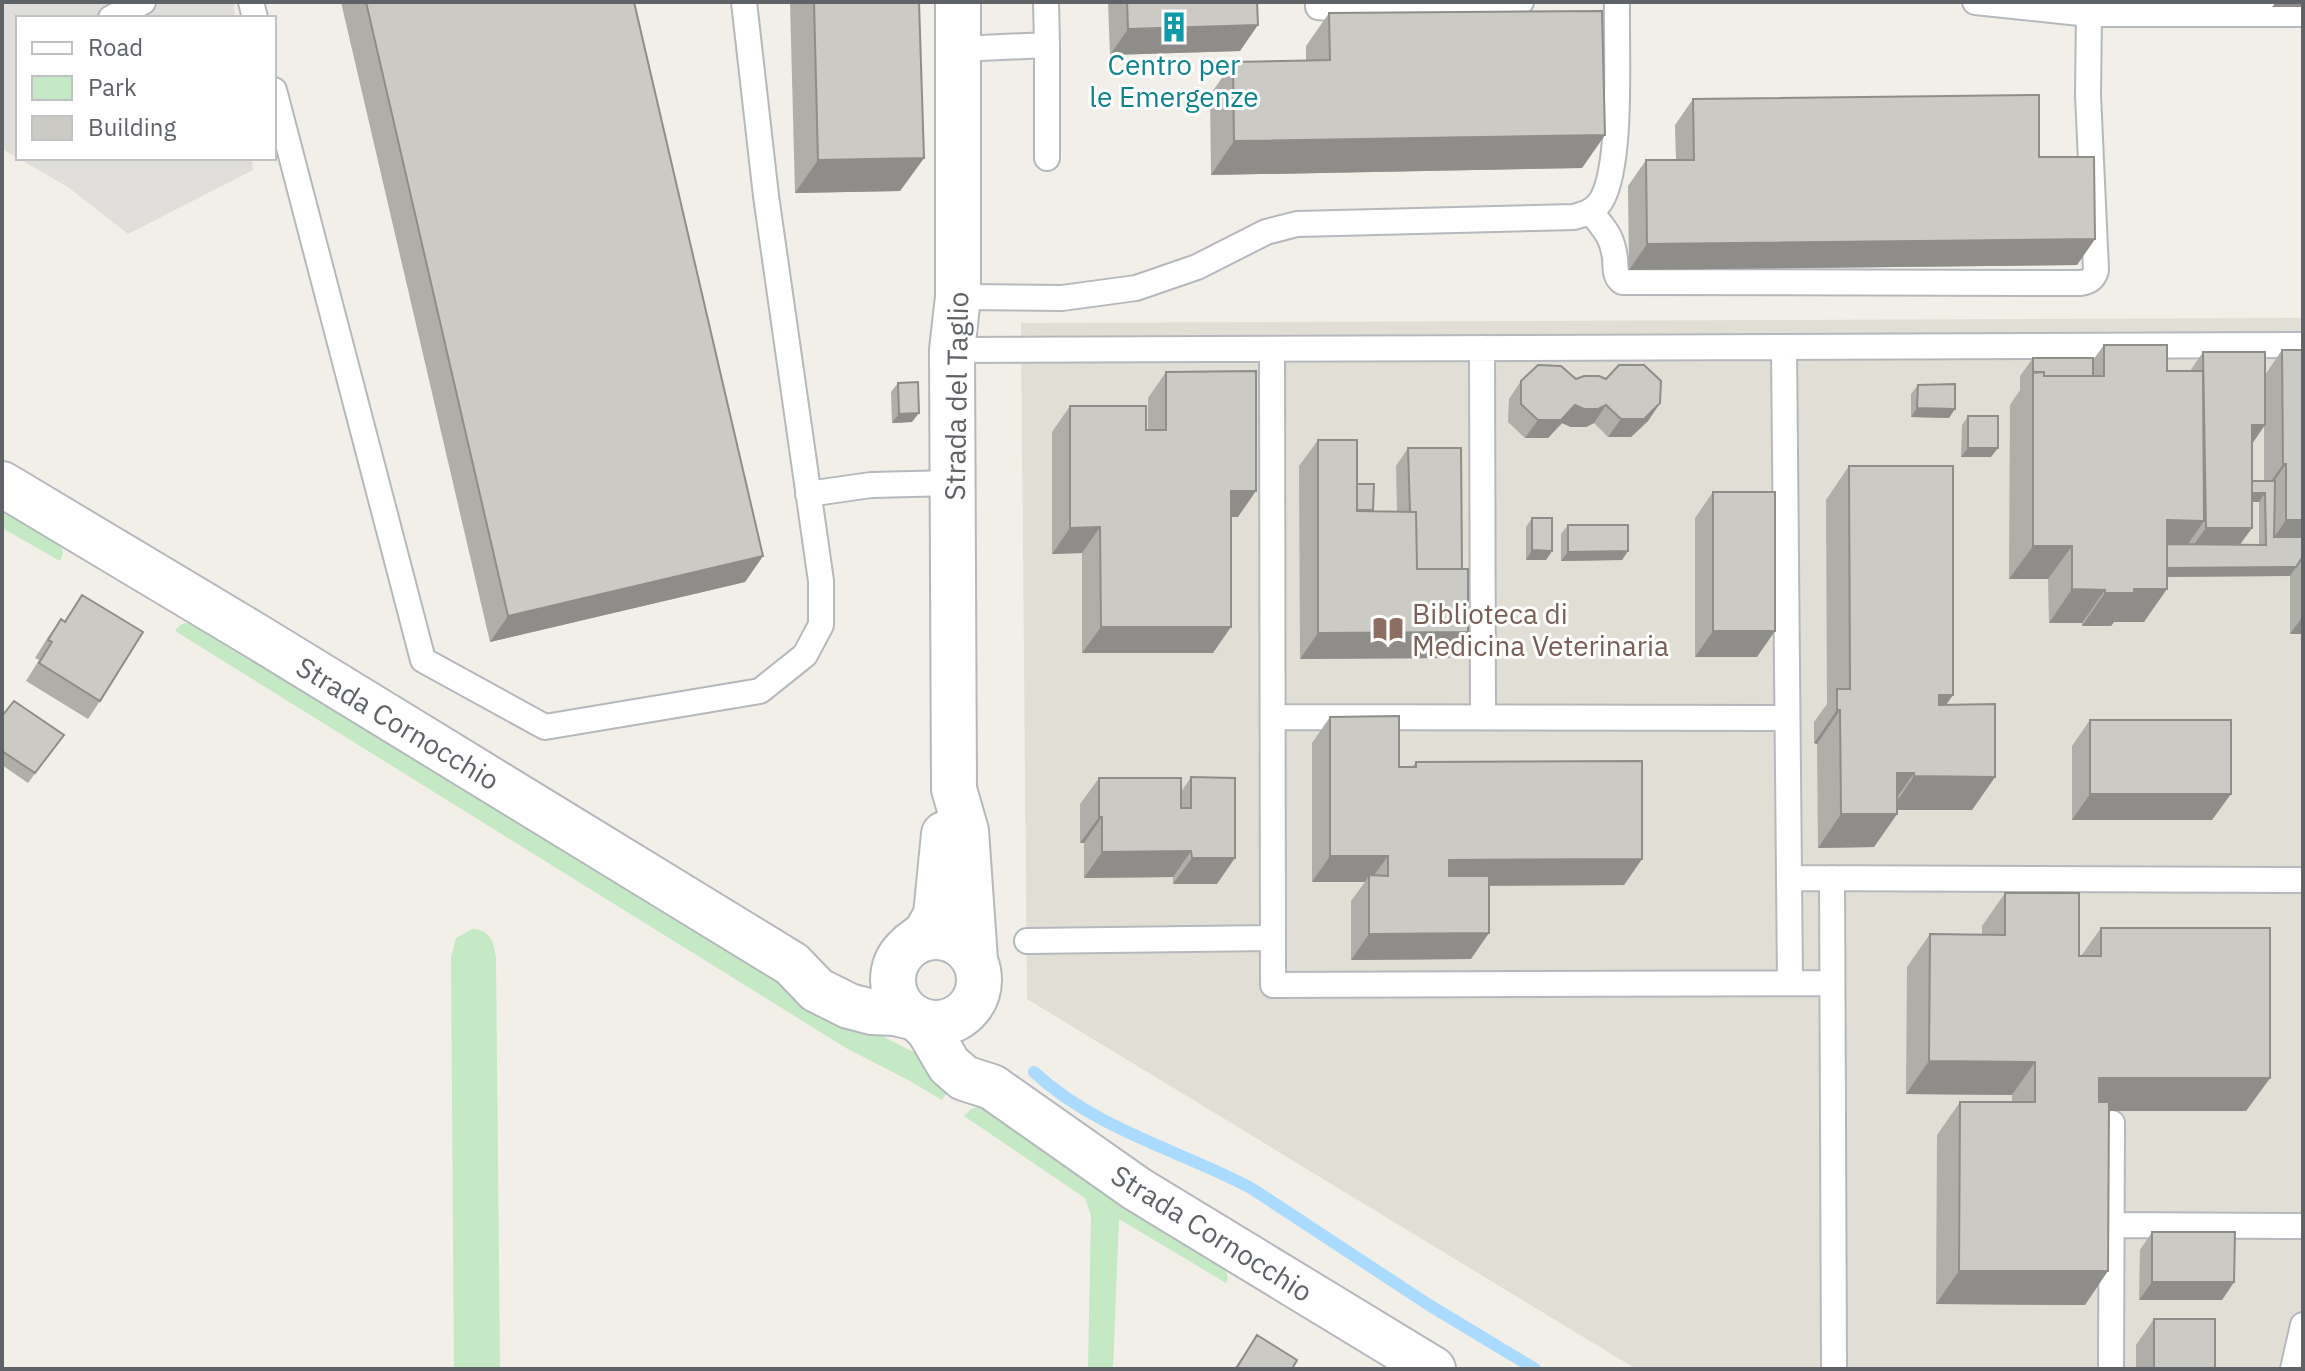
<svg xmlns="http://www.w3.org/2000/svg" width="2305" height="1371" font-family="'IBM Plex Sans',sans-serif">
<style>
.industrial{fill:#e0deda}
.education{fill:#e1ded6}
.green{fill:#c5e8c5}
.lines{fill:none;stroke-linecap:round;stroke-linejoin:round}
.stream{stroke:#aadaff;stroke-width:12}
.lane-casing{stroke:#b5b8bc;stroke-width:28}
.street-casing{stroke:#b5b8bc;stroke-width:48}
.lane{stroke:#fff;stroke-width:24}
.street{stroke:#fff;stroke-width:44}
.wall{fill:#afaea9;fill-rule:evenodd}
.shaded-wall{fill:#8f8d8a}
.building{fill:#cccac5;stroke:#8f8d8a;stroke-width:2}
.labels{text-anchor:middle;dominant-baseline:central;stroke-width:6;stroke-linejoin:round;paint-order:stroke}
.culture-label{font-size:28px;fill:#0d838f;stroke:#fff}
.street-label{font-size:28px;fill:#5f6368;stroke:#fff}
.education-label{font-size:28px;fill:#785e54;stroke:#fff;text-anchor:start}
</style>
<rect width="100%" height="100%" fill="#f1efe8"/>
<path class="industrial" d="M2,2H234L235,18H18V158H252L253,170L128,234L68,187L2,149Z"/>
<path class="education" d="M2303,318V1369H1636L1027,999L1021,323Z"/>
<path class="green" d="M2,508L60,544L63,553L60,561L2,528Z
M185,623L200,626L843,1016L921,1056L948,1091L942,1100L910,1081L846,1048L175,631L179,626Z
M472,929C490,930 494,941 496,958L500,1369H454L451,958L456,938Z
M978,1107H987L1226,1269L1228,1280L1226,1283L1119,1219L1113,1369H1088L1091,1216L1085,1198L964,1116L971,1109Z"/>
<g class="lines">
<path class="stream" d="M1034,1072C1095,1129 1179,1150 1251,1188L1429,1305L1535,1369"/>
<g class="lane-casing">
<path id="lane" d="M251,2L255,18
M1046,2L1047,45
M1318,2V7L1351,10L1521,2
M1975,2L2089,14H2303
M111,18L143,2
M959,49L1047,45V158
M274,90L423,660L545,727L760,691L805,655L821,625V581L766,196L744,2
M1591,212C1604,229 1612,235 1615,258C1616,268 1614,276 1622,282L2080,283C2089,282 2094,279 2096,270L2088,95L2089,14
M958,297L1062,298L1136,288L1197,267L1266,232L1297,224L1574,217C1585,214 1594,211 1601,201C1623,165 1616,48 1617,2
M1784,347L1790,983
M1482,348L1483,717
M1272,349L1273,985L1832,983
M952,350L2303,345
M808,494L871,485L953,483
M1273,717L1787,718
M1789,878L2303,880
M1832,878L1834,1369
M1027,941L1273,938
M2111,1225L2303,1226
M2111,1369L2112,1123
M2293,1369L2303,1325"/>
</g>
<g class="street-casing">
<path id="street" d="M958,2V297L952,350L954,789L966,831L975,960
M2,484L256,636L792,964L817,990L849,1006L872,1012L895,1013L916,1018L928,1029L949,1065L964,1078L992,1087L1137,1189L1433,1369
M893 980a43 43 0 1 1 86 0a43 43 0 1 1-86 0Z
M910,945L926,933L936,915L944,834"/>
</g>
<use href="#lane" class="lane"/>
<use href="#street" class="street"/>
</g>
<path class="wall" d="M341,2H634L763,556L745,582L490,642Z
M790,2H919L924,158L900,191L795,193Z
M1108,2H1257L1240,51L1110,55Z
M1329,13L1605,135L1582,168L1211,175L1210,95L1233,62L1306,60V46Z
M1693,99L2039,157L2095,239L2077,265L1629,270L1628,186L1646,160H1676L1675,125Z
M2104,345L2167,371H2190L2203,352L2265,375L2282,350H2303V634H2290V576L2167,577L2144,622H2114L2111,626H2082V623H2049L2048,579H2009L2010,405L2020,390V376L2033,358L2093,360ZM2264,426V481H2252V444ZM2252,502H2259V544H2240L2252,528Z
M1166,372L1238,517H1231L1213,653H1082V553L1052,554V432L1070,406L1148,430V398Z
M1576,379L1660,403L1648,421L1631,437H1608L1594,423L1586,427H1571L1562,423L1548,438H1525L1508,422L1509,399L1521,381Z
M898,383L912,422L892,423L891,392Z
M1918,385L1949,418L1911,417V394Z
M1968,416L1991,457H1961L1962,425Z
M1318,440L1357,484L1373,511L1397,512L1396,466L1408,448L1449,658L1300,659L1299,466Z
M1849,466L1946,705L1995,777L1972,810H1897V814L1874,847L1818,848L1817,744L1814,743V722L1827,704L1826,500Z
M1713,492L1757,657H1695V518Z
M1532,518L1552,551L1546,560H1526V527Z
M1568,525L1628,551L1622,560L1561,561V534Z
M82,595L100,701L88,719L26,681L39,660L35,658L48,637L61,619L64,622Z
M2,716L64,735L28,783L2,765Z
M1330,717L1399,767H1412L1416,762L1642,859L1624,885L1489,886L1471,959L1351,960V901L1365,882H1312V743Z
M2090,720L2212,820H2072V746Z
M1191,777L1217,884H1173V877L1084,878V843H1080V804L1099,778L1181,792Z
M2005,893L2079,956H2081L2101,928L2270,1078L2246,1111H2109L2085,1305L1936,1304L1937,1135L1960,1102H2012V1095L1906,1094L1907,967L1930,934L1982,935V926Z
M2152,1232L2234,1282L2222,1300H2139L2140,1250Z
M2154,1319L2215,1369H2136V1345Z
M1257,1335L1292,1369H1234Z"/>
<path class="shaded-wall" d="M2276,2H2303V7H2272Z
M1258,25L1240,51L1110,55L1128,29Z
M1605,135L1582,168L1211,175L1234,141Z
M924,158L900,191L795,193L818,160Z
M2095,239L2077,265L1629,270L1647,244Z
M1660,403L1648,421L1631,437H1608L1621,419Z
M1575,405H1606L1594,423L1586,427H1571L1562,423L1548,438H1525L1538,420Z
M1917,408L1955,409L1949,418L1911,417Z
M919,413L912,422L892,423L899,414Z
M2252,425H2265L2247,451Z
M1968,448H1998L1991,457H1961Z
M2283,464H2286L2268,490H2265Z
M1231,491H1256L1238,517H1213Z
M2240,493H2265L2259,502H2233Z
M2167,520L2204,521L2181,554L2150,553Z
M2286,520H2303V546H2268Z
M1100,527L1082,553L1052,554L1070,528Z
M2206,528H2252L2233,554H2187Z
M2033,546H2072L2048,579H2009Z
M1532,550L1552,551L1546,560H1526Z
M1628,551L1622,560L1561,561L1568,552Z
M763,556L745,582L490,642L508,616Z
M2296,567L2290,576L2144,577L2150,568Z
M2072,589L2105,590L2082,623H2049Z
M2134,589H2167L2144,622H2114L2111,626H2082L2105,593Z
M2303,616V634H2290Z
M1101,627H1231L1213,653H1082Z
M1713,631H1775L1757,657H1695Z
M1468,632L1449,658L1300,659L1318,633Z
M1939,695H1953L1930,728Z
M1837,710H1840L1817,744L1814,743Z
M1897,773H1914L1891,806Z
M1914,776L1995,777L1972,810H1891Z
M2090,794H2231L2212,820H2072Z
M1841,814H1897L1874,847L1818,848Z
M1099,817H1102L1084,843H1080Z
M1191,851L1173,877L1084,878L1102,852Z
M1330,856H1388L1369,882V875L1365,882H1312Z
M1192,858H1235L1217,884H1173Z
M1642,859L1624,885L1431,886L1449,860Z
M1489,933L1471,959L1351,960L1369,934Z
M1929,1061L2035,1062L2012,1095L1906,1094Z
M2099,1078H2270L2246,1111H2076Z
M1959,1271H2108L2085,1305L1936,1304Z
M2152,1282H2234L2222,1300H2139Z"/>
<path class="building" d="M366,2H634L763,556L508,616Z
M814,2H919L924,158L818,160Z
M1127,2H1257L1258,25L1128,29Z
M1602,11L1605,135L1234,141L1233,62L1330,60L1329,13Z
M2039,95V157H2094L2095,239L1647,244L1646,160H1694L1693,99Z
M2104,345H2167V371H2203L2204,521L2167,520V589H2134V593H2105V590L2072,589V546H2033V372H2044V376H2104Z
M2282,350H2303V520H2286V464H2283Z
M2203,352H2265V425H2252V528H2206Z
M2033,358H2093V376H2044V372L2033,373Z
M1538,365L1561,366L1576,379L1584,376H1599L1606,379L1619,365H1644L1661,381L1660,403L1644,419H1621L1606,405L1598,409H1584L1575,405L1561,420H1538L1521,404V381Z
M1256,371V491H1231V627H1101L1100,527L1070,528V406H1146V430H1166V372Z
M918,382L919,413L899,414L898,383Z
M1955,384V409L1917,408L1918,385Z
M1968,416H1998V448H1968Z
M1318,440H1357V511L1416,512L1417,569H1468V632L1318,633Z
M1408,448H1461L1462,569H1417L1416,512H1410Z
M1849,466H1953V695H1939V705L1995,704V777L1914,776V773H1897V814H1841L1840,710H1837V689H1850Z
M2252,481H2275L2274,537H2303V556L2296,567L2167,568V544L2266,545L2265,493H2252Z
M1357,484H1374L1373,510H1357Z
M1713,492H1775V631H1713Z
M1532,518H1552V551L1532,550Z
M1568,525H1628V551L1568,552Z
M82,595L143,632L100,701L39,663L52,642L48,640L61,619L65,622Z
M14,701L64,735L35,773L2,751V716Z
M1399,716V767H1416V762L1642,761V859L1449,860V876H1489V933L1369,934V875L1388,876V856H1330V717Z
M2090,720H2231V794H2090Z
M1191,777L1235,778V858H1192L1191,851L1102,852V817H1099V778H1181V808H1191Z
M2005,893H2079V956H2101V928H2270V1078H2099V1102H2109L2108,1271H1959L1960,1102H2035V1062L1929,1061L1930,934L2005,935Z
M2152,1232H2235L2234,1282H2152Z
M2154,1319H2215V1369H2154Z
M1257,1335L1297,1360L1292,1369H1236Z"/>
<defs>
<g id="building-bare" transform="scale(2.4)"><path d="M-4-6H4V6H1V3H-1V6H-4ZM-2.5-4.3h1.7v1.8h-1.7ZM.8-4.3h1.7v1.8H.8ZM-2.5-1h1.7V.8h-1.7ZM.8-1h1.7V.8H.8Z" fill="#0f9aa8" stroke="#fff" stroke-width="2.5" paint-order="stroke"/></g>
<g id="library-bare" transform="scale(2.4)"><path d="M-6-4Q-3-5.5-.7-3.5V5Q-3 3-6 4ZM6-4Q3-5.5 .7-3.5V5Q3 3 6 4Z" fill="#8d6e63" stroke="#fff" stroke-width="2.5" paint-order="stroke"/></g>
</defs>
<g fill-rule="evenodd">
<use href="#building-bare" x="1174" y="27"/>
<use href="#library-bare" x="1388" y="629"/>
</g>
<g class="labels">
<g class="culture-label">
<text x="1174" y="64">Centro per<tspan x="1174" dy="32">le Emergenze</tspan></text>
</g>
<g class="street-label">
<text transform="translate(956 396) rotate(-89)">Strada del Taglio</text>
<text transform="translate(398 723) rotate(31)">Strada Cornocchio</text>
<text transform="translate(1212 1233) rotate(32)">Strada Cornocchio</text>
</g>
<g class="education-label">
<text x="1412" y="613">Biblioteca di<tspan x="1412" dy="32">Medicina Veterinaria</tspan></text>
</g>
</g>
<rect width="2305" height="1371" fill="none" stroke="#5f6368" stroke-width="8"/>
<rect x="16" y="16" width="260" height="144" fill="#ffffff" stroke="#bfc1c3" stroke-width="2"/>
<rect x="32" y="42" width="40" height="12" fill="#ffffff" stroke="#bfc1c3" stroke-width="2"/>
<text x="88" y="56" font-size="24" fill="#5f6368">Road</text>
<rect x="32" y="76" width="40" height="24" fill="#c5e8c5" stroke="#bfc1c3" stroke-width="2"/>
<text x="88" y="96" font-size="24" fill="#5f6368">Park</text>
<rect x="32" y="116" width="40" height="24" fill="#cccac5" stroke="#bfc1c3" stroke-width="2"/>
<text x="88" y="136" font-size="24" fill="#5f6368">Building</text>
</svg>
